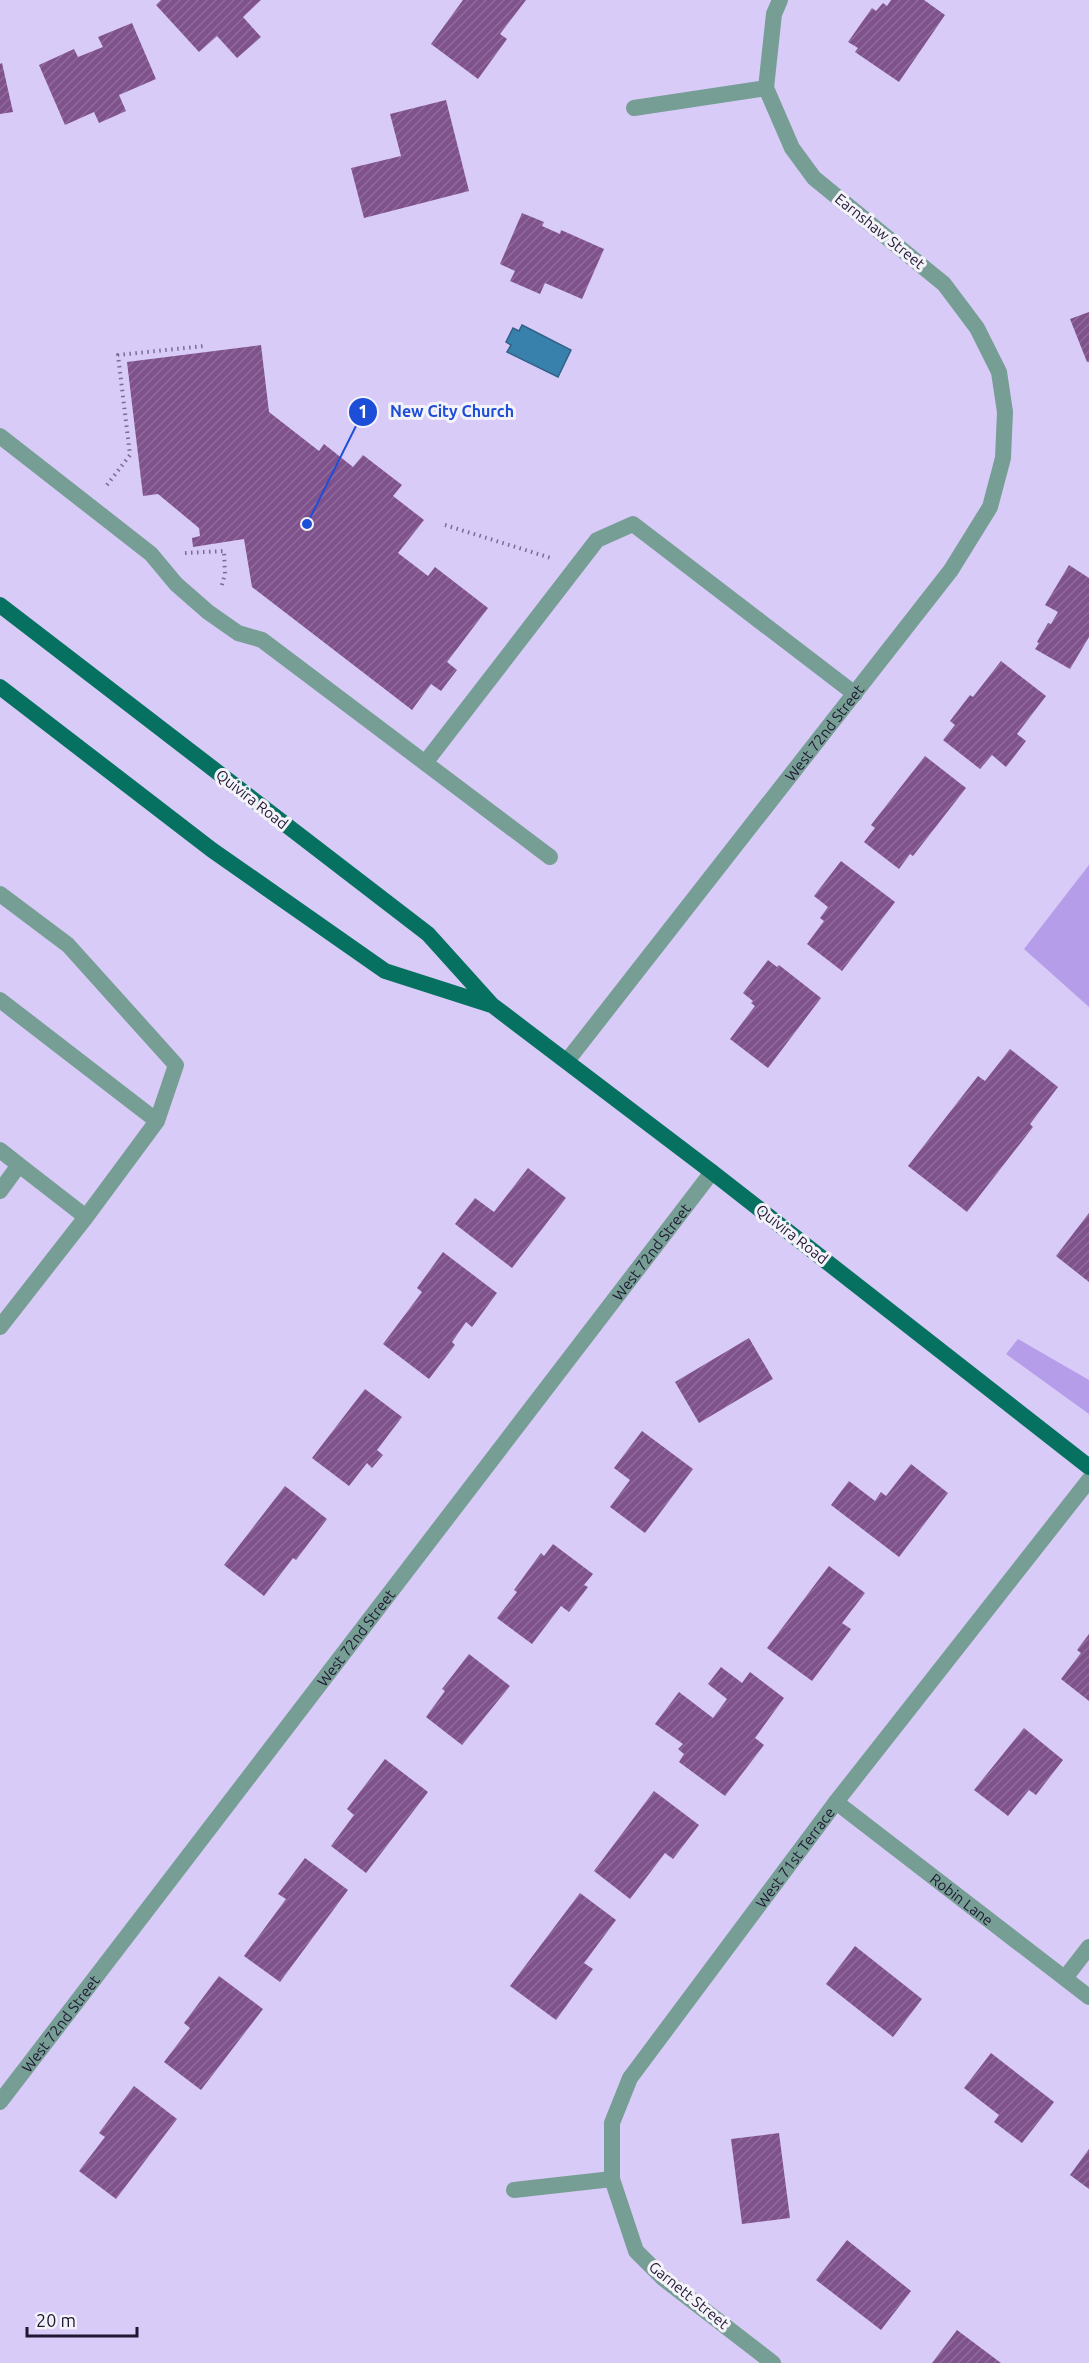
<svg xmlns="http://www.w3.org/2000/svg" width="1089" height="2363" font-family="Ubuntu,sans-serif">
<style>
.park{fill:#b69dea}
.water{fill:#3981ad;stroke:#326188;stroke-width:1.5}
.building{fill:url(#building-hatch)}
.lines{fill:none;stroke-linecap:round;stroke-linejoin:round}
.path{stroke:#796e92;stroke-width:4;stroke-dasharray:1.5 4.5;stroke-linecap:butt}
.service{stroke:#769e95;stroke-width:16}
.minor{stroke:#769e95;stroke-width:16}
.primary{stroke:#077161;stroke-width:16}
.labels{text-anchor:middle;dominant-baseline:central;stroke-width:6;stroke-linejoin:round;paint-order:stroke}
.street-label{font-size:15px;fill:#201732;stroke:#f5f3fa}
.leader{fill:none;stroke:#1d4ed8;stroke-width:2}
.callout-dot{fill:#1d4ed8;stroke:#f5f3fa;stroke-width:2}
.mark-label{font-size:18px;text-anchor:middle;font-weight:bold;fill:#fff}
.callout-label{font-size:16px;text-anchor:middle;font-weight:bold;fill:#1d4ed8;stroke:#f5f3fa;stroke-width:6;stroke-linejoin:round;paint-order:stroke}
</style>
<defs>
<pattern id="building-hatch" width="6" height="6" patternUnits="userSpaceOnUse" patternTransform="scale(1.5)"><rect width="6" height="6" fill="#80528d"/><path d="M-1 1l2-2M0 6l6-6M5 7l2-2" fill="none" stroke="#8f6c9a"/></pattern>
</defs>
<rect width="100%" height="100%" fill="#d8cbf7"/>
<path class="park" d="M1089,865V1007L1024,949Z
M1018,1339L1089,1380V1414L1006,1354Z"/>
<path class="water" d="M522,325L571,350L558,377L507,352L511,345L506,342L513,328L519,331Z"/>
<path class="building" d="M161,0H261L243,17L261,37L237,58L217,36L199,52L156,5Z
M463,0H526L500,34L507,39L478,79L431,44Z
M891,0H924L945,15L899,82L855,52L858,48L848,42L872,8L876,11L883,3L887,6Z
M132,23L156,79L119,95L126,111L99,123L94,112L65,125L39,65L74,49L78,57L103,47L98,37Z
M2,63L13,112L0,114V64Z
M446,100L469,191L364,218L351,168L401,156L390,114Z
M522,213L544,222L542,226L560,234L561,230L604,249L582,299L545,283L540,294L510,281L515,271L500,264Z
M1089,312V362H1087L1070,319Z
M261,345L269,412L319,451L324,444L353,467L363,455L402,485L393,496L424,520L398,553L428,576L435,567L488,608L447,662L457,670L441,691L431,684L412,710L252,587L244,539L193,547L192,538L200,536L199,528L158,494L143,496L127,362Z
M1069,565L1089,578V637L1070,669L1035,649L1039,643L1037,642L1048,623L1051,624L1058,612L1045,605Z
M1001,661L1046,696L1017,734L1026,741L1006,767L992,755L980,769L943,740L955,725L950,721L970,695L973,697Z
M925,756L966,788L913,856L910,854L899,869L864,842L875,828L871,825Z
M841,861L895,902L842,971L807,944L824,921L820,918L828,907L814,896Z
M768,960L777,967L779,965L821,998L768,1068L730,1039L755,1006L751,1003L753,1001L743,993Z
M1010,1049L1058,1087L1030,1124L1033,1127L967,1212L908,1166L978,1076L985,1081Z
M528,1168L566,1198L512,1268L455,1224L475,1198L494,1212Z
M1089,1213V1282L1056,1256Z
M443,1252L497,1293L472,1327L466,1322L452,1342L455,1345L429,1379L383,1344L422,1292L417,1288Z
M749,1338L773,1379L699,1423L675,1382Z
M365,1389L402,1417L377,1450L383,1455L372,1468L367,1463L349,1486L312,1458Z
M642,1431L693,1469L645,1533L610,1507L630,1480L614,1468Z
M911,1464L948,1493L899,1557L831,1505L849,1481L875,1501L881,1492L886,1496Z
M285,1486L327,1519L296,1560L293,1558L264,1596L224,1565Z
M553,1544L593,1574L584,1585L588,1587L569,1612L561,1606L532,1644L497,1618L517,1592L514,1590L541,1553L544,1556Z
M829,1566L865,1593L842,1623L851,1629L812,1681L767,1648Z
M1089,1634V1701L1061,1679L1081,1653L1077,1650Z
M469,1654L510,1686L462,1745L426,1717L445,1691L442,1689Z
M721,1667L742,1683L750,1672L784,1698L755,1738L764,1745L725,1796L679,1762L684,1754L678,1749L683,1744L655,1724L679,1692L713,1718L727,1699L708,1684Z
M1024,1728L1063,1760L1036,1795L1029,1790L1008,1816L974,1790Z
M385,1759L428,1792L366,1873L331,1846L354,1815L347,1809Z
M654,1791L699,1825L673,1859L665,1853L630,1899L594,1871Z
M305,1858L348,1890L280,1982L244,1956L286,1899L278,1894Z
M580,1893L616,1920L584,1963L593,1969L556,2020L510,1986Z
M855,1946L922,1999L893,2037L826,1984Z
M219,1976L263,2009L201,2090L164,2062L190,2028L184,2023Z
M991,2053L1054,2102L1022,2143L994,2122L999,2115L964,2088Z
M134,2086L177,2119L116,2199L79,2171L105,2137L99,2133Z
M779,2133L790,2218L742,2224L731,2139Z
M1089,2149V2189L1070,2175Z
M847,2240L911,2291L881,2330L816,2280Z
M957,2330L1001,2363H932Z"/>
<g class="lines">
<path class="path" d="M107,485L130,455L118,355L204,346
M445,525L551,558
M185,553L224,551L225,574L221,588"/>
<path class="service" d="M0,436L151,554L176,584L208,612L238,633L262,640L550,857
M425,763L597,540L633,524L855,694
M0,894L68,945L176,1065L157,1121L86,1217L0,1327
M0,1000L157,1121
M0,1150L19,1165
M0,1191L19,1165L86,1217
M1065,1978L1089,1947"/>
<g class="minor">
<path d="M634,108L766,88L774,14L780,0"/>
<path id="s1" d="M567,1061L951,570L990,507L1003,458L1005,412L999,372L977,328L944,284L814,178L792,148L766,88"/>
<path id="s2" d="M836,1802L1089,1997"/>
<path id="s3" d="M0,2102L712,1172"/>
<path d="M514,2190L612,2179"/>
<path id="s4" d="M773,2363L664,2279L636,2251L612,2179V2123L630,2078L836,1802L1089,1480"/>
</g>
<path class="primary" d="M0,605L428,934L492,1005L712,1172L1089,1467
M0,687L212,850L385,971L491,1005"/>
</g>
<g class="labels">
<g class="street-label">
<text transform="translate(880 231) rotate(39)">Earnshaw Street</text>
<text stroke="none"><textPath href="#s1" startOffset="417">West 72nd Street</textPath></text>
<text transform="translate(252 799) rotate(38)">Quivira Road</text>
<text transform="translate(792 1234) rotate(38)">Quivira Road</text>
<text stroke="none"><textPath href="#s3" startOffset="1071">West 72nd Street</textPath></text>
<text stroke="none"><textPath href="#s3" startOffset="585">West 72nd Street</textPath></text>
<text stroke="none"><textPath href="#s4" startOffset="633">West 71st Terrace</textPath></text>
<text stroke="none"><textPath href="#s2" startOffset="159">Robin Lane</textPath></text>
<text stroke="none"><textPath href="#s3" startOffset="99">West 72nd Street</textPath></text>
<text transform="translate(689 2295) rotate(39)">Garnett Street</text>
</g>
</g>
<path class="leader" d="M307 524L363 412"/>
<g class="callout-dot">
<circle cx="307" cy="524" r="6"/>
<circle cx="363" cy="412" r="15"/>
</g>
<g class="mark-label">
<text x="363" y="418">1</text>
</g>
<g class="callout-label">
<text x="452" y="417">New City Church</text>
</g>
<path d="M27 2327v9h110v-9" fill="none" stroke="#201732" stroke-width="3"/>
<text x="36" y="2327" font-size="18" fill="#201732" stroke="#f5f3fa" stroke-width="4.5" paint-order="stroke">20 m</text>
</svg>
